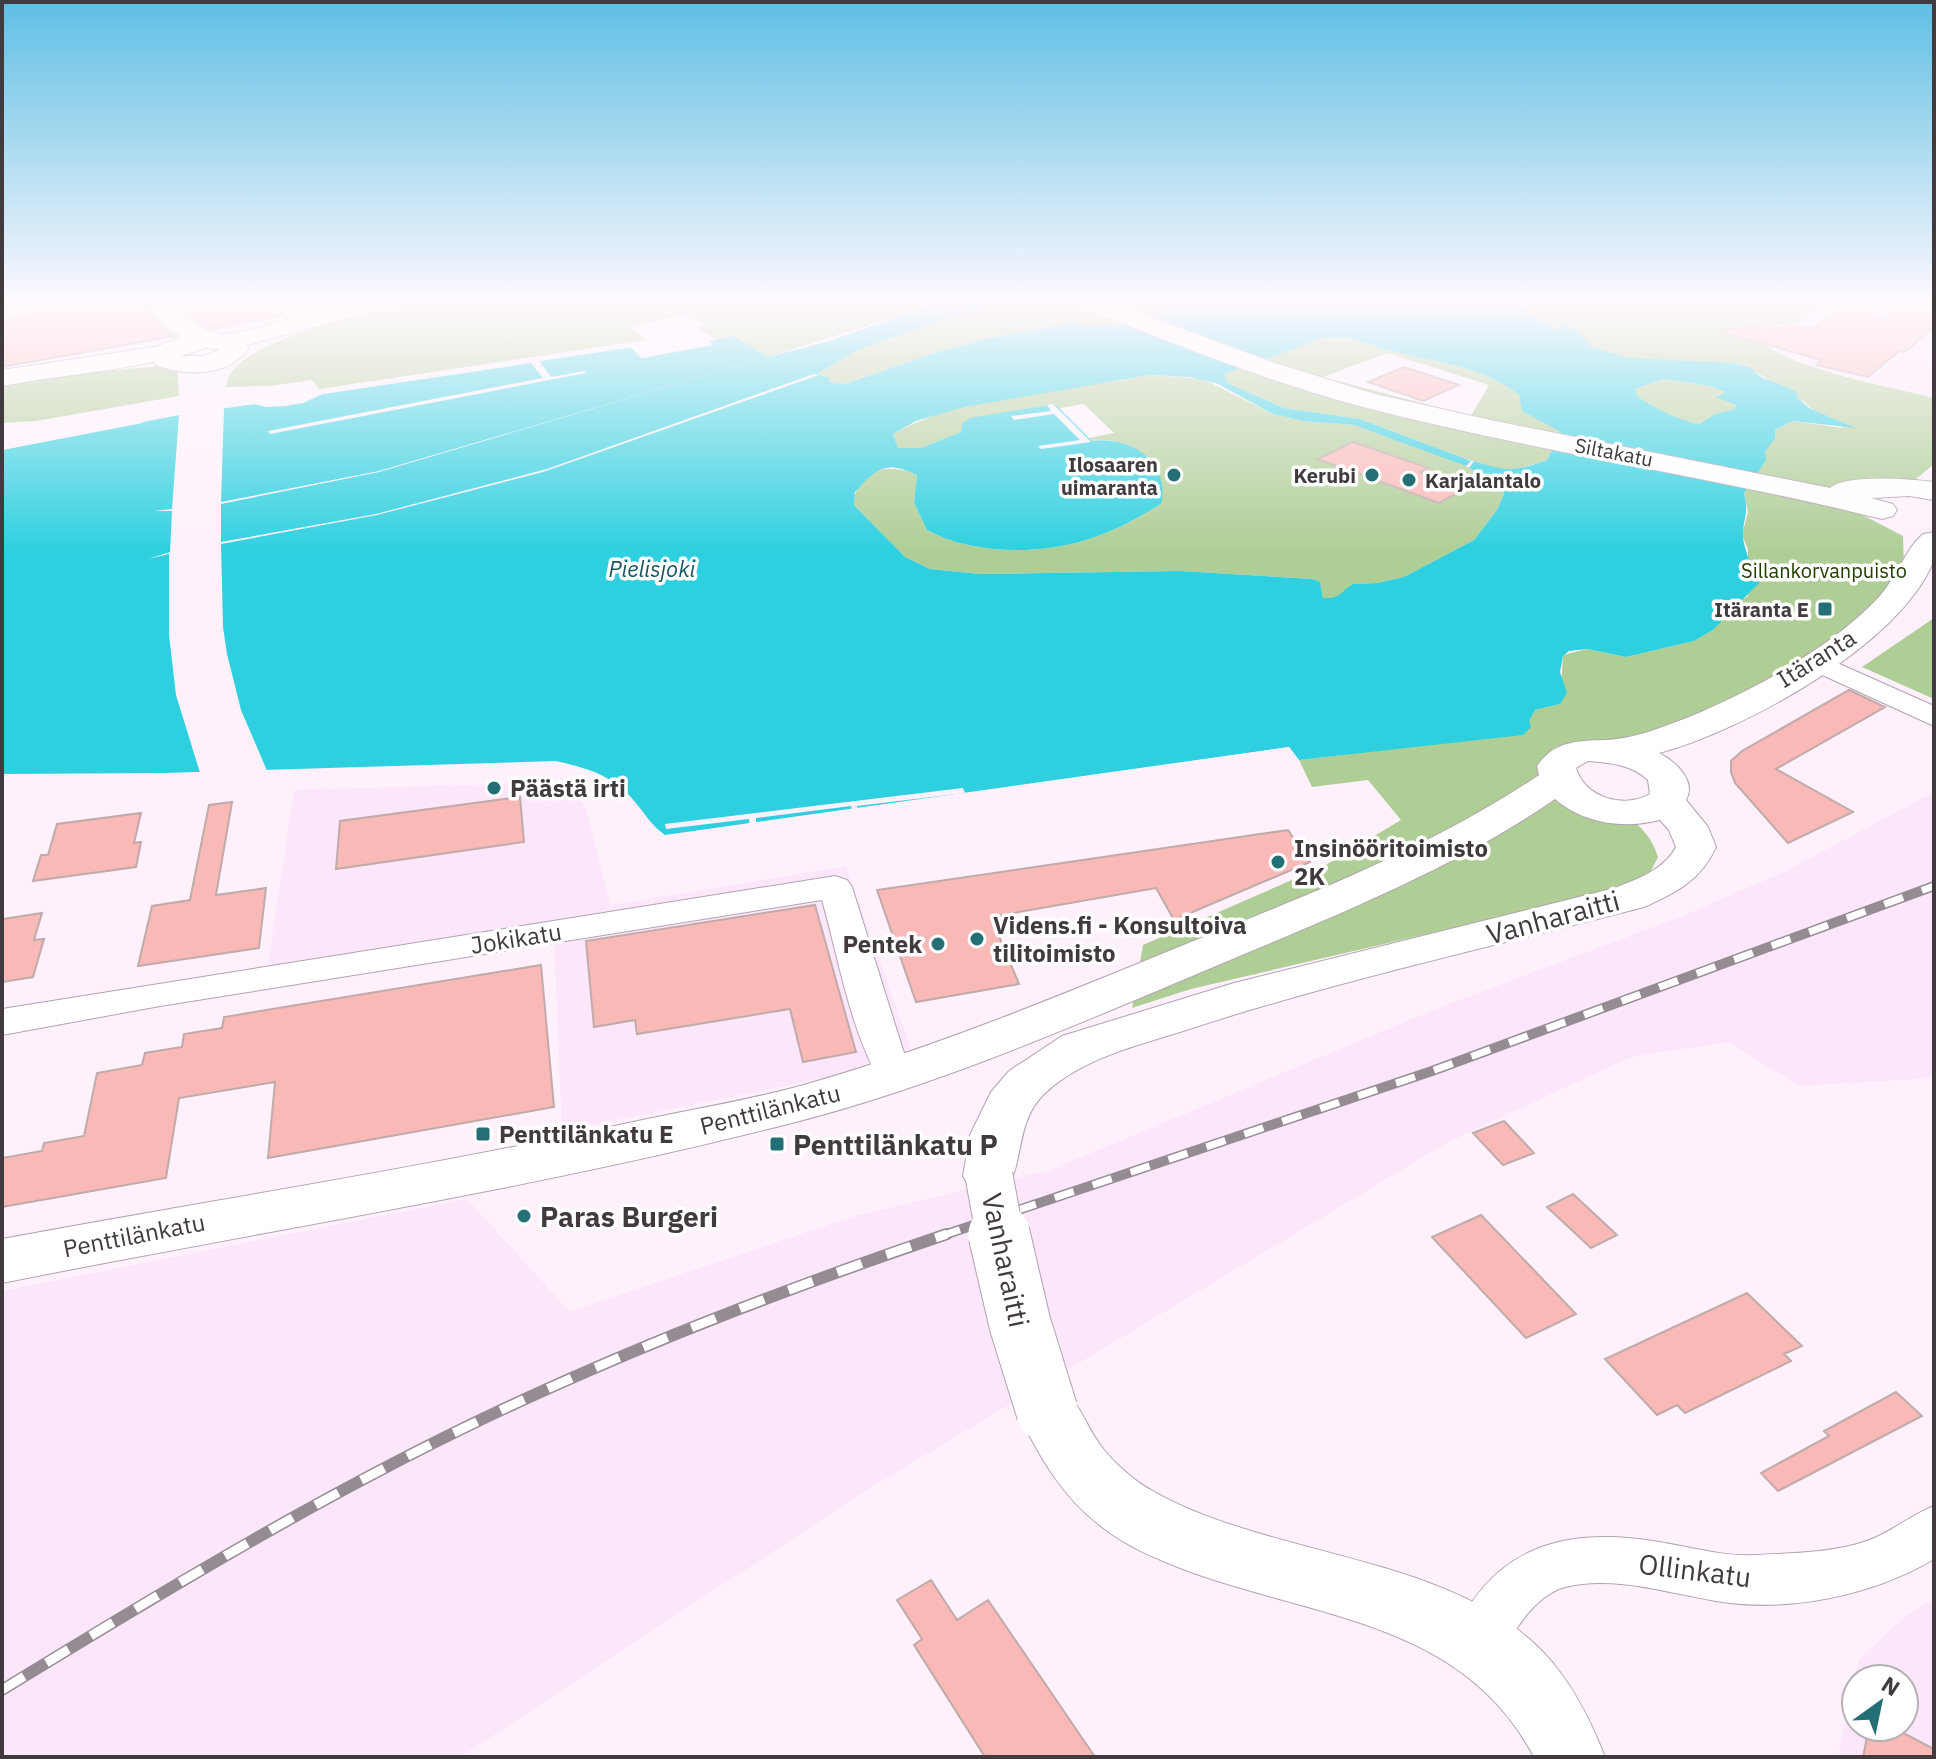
<svg xmlns="http://www.w3.org/2000/svg" width="1936" height="1759" font-family="'IBM Plex Sans',sans-serif">
<style>
.built{fill:#fce6f9;fill-rule:evenodd}
.green{fill:#afce96;fill-rule:evenodd}
.water{fill:#2ed0df;fill-rule:evenodd}
.pier{fill:#fef1fc}
.building{fill:#f9b9b6;stroke:#c0abaa;stroke-width:2}
.lines{fill:none;stroke-linecap:round;stroke-linejoin:round}
.minor-casing{stroke:#b1a3b0;stroke-width:2}
.tertiary-casing{stroke:#b1a3b0;stroke-width:2}
.secondary-casing{stroke:#b1a3b0;stroke-width:2}
.primary-casing{stroke:#b1a3b0;stroke-width:2}
.minor{fill:#fff;fill-rule:evenodd}
.tertiary{fill:#fff;fill-rule:evenodd}
.secondary{fill:#fff;fill-rule:evenodd}
.primary{fill:#fff;fill-rule:evenodd}
.rail-far1-casing{stroke:#948b93;stroke-width:10}
.rail-casing{stroke:#948b93;stroke-width:12}
.rail-far1{stroke:#fff;stroke-width:7;stroke-dasharray:20;stroke-linecap:butt}
.rail{stroke:#fff;stroke-width:9;stroke-dasharray:26;stroke-linecap:butt}
.tertiary-bridge-far1-casing{stroke:#b1a3b0;stroke-width:49;stroke-linecap:butt}
.tertiary-bridge-casing{stroke:#b1a3b0;stroke-width:63;stroke-linecap:butt}
.tertiary-bridge-far1{stroke:#fff;stroke-width:47}
.tertiary-bridge{stroke:#fff;stroke-width:61}
.poi-dot{fill:#246f75;stroke:#fff;stroke-width:3}
.labels{text-anchor:middle;dominant-baseline:central;stroke-width:7;stroke-linejoin:round;paint-order:stroke}
.far-street-label{font-size:20px;fill:#413b40;stroke:#fff}
.far-poi-label{font-size:20px;font-weight:bold;fill:#413b40;stroke:#fff;text-anchor:end}
.far-park-label{font-size:20px;fill:#223e00;stroke:#fff}
.far-water-label{font-size:22px;font-style:italic;fill:#17565d;stroke:#fff}
.street-label{font-size:24px;fill:#413b40;stroke:#fff}
.poi-label{font-size:24px;font-weight:bold;fill:#413b40;stroke:#fff;text-anchor:start}
.near-street-label{font-size:28px;fill:#413b40;stroke:#fff}
.near-poi-label{font-size:28px;font-weight:bold;fill:#413b40;stroke:#fff;text-anchor:start}
</style>
<rect width="100%" height="100%" fill="#fef1fc"/>
<path class="built" d="M163,304H361L191,337Z
M1827,304H1934V398L1817,368L1766,348L1754,337L1765,326L1797,324Z
M534,783L576,795L586,809L610,905L846,866L911,1049L829,1077L562,1131L554,937L265,984L294,790Z
M1934,792V1078L1799,1086L1728,1042L1631,1057L1450,1141L870,1488L460,1757H2V1291L467,1199L570,1312L851,1217L1050,1170L1436,1009L1680,917L1782,873Z
M1934,1599V1757H1838L1859,1659L1907,1615ZM1856,1679H1904V1727H1856Z"/>
<path class="green" d="M407,304H935L768,357L734,336L716,339L698,328L703,324L688,314L630,327L646,340L319,389L312,380L269,386L226,387C228,342 369,312 407,304Z
M988,304H1172L1158,316L1128,328L1064,325L990,338L934,353L845,384L829,382V378L817,374L858,350Z
M1518,304H1827L1797,324L1765,326L1754,337C1791,370 1884,385 1934,398V464L1916,479L1860,486L1859,513L1903,536L1904,570L1888,599L1826,649L1695,718L1604,747L1551,779C1589,798 1646,812 1658,857L1649,875L1616,890L1191,989L1132,1008L1143,945L1324,866L1401,820L1368,780L1312,787L1299,760L1476,739C1500,739 1523,732 1535,710L1560,704L1563,655L1587,649L1626,657L1694,641L1713,630L1736,604L1748,596V549L1742,535L1748,512L1744,493L1765,460V452L1774,438L1775,430L1793,421L1843,428C1835,413 1814,416 1805,402L1756,372L1629,358L1592,347L1581,334L1560,324L1564,330H1559L1530,315L1529,311Z
M1347,337C1363,342 1379,348 1395,352C1440,363 1482,366 1519,395L1522,411L1562,431L1547,460L1508,472L1463,458L1360,419L1284,408L1228,383L1223,374L1324,338ZM1387,353L1489,385L1471,416L1323,377Z
M162,366L177,369L179,396L36,421L2,423V384L65,374Z
M1150,375L1203,379L1273,414L1303,421L1354,425L1455,461L1496,480L1504,494L1497,510L1474,540L1404,577L1377,583L1353,584C1343,595 1338,599 1323,598L1320,583L1312,579L1180,571L980,574L930,569L905,557L854,505C855,468 889,462 917,475L914,503L927,530C972,555 1041,555 1089,539C1115,531 1138,518 1161,504L1159,469C1137,450 1122,436 1092,441L1089,438L1114,433L1084,404L1059,408L1055,404L961,432L921,448H898L893,434C966,393 1068,392 1150,375Z
M1664,379L1710,386L1728,392L1717,396L1736,405L1735,409L1715,414L1700,424C1682,422 1653,407 1637,397L1635,389Z
M1934,618V699L1862,667Z"/>
<path class="water" d="M935,304H988L858,350L817,374L830,378L829,382L845,384L934,353L990,338L1064,325L1124,327L1158,316L1172,304H1518L1530,311V315L1559,330L1563,329L1559,322L1581,334L1592,347L1629,358L1734,363L1751,368L1761,377L1796,391L1797,397L1809,408L1856,428L1793,421L1775,430V438L1765,452L1766,460L1744,493C1749,515 1744,514 1743,533C1742,545 1753,571 1759,583L1713,630L1694,641L1626,657L1587,649L1569,651L1563,656L1560,672L1567,693L1560,704L1535,710L1529,721L1531,727L1523,735L1299,760L1289,747L665,835C651,825 646,815 635,802C615,776 587,768 556,761L165,773L2,774V450L143,423L142,420L254,404L285,406L323,394L632,347L642,358L712,344L708,341L734,336L768,357L829,341ZM1347,337C1363,342 1379,348 1395,352C1440,363 1482,366 1519,395L1522,411L1561,432L1547,460C1512,472 1509,472 1474,461L1469,468L1496,480L1504,494L1497,510L1474,540L1404,577L1377,583L1353,584C1340,592 1341,599 1323,598L1320,582L1312,579L1180,571L980,574L930,569L905,557L854,505L855,492C876,468 885,460 917,475L914,503L927,530C972,555 1041,555 1089,539C1115,531 1138,518 1161,504C1171,462 1130,435 1092,441L1055,404L970,418L962,424L961,432L921,448H898L893,434L916,421L964,407L1150,375L1189,377L1216,383L1273,414L1303,421L1354,425L1466,466L1471,461L1360,419L1284,408L1228,383L1224,374L1324,338ZM1664,379L1710,386L1726,392L1716,397L1736,405L1735,409L1715,414L1700,424C1682,422 1653,407 1638,397L1635,389Z"/>
<path class="pier" d="M708,341L713,345L641,358L631,347L539,361L551,377L584,371L586,373L270,434L268,431L543,378L531,363L323,394L303,403L285,406L266,407L254,404L224,408L221,502L379,471L768,357L379,472L221,504V542L376,514L547,469L814,374L819,375L543,472L377,515L221,544L223,627L227,654L241,710L268,773L201,776L176,695L169,635V554L148,559L170,552L172,511H154L172,509L179,415L2,450V446L208,406L255,403L285,405L321,394L633,346L643,353Z
M1053,404L1091,442L1041,449L1038,446L1080,440L1054,414L1014,420L1011,416L1051,411L1047,405Z
M1289,747L1301,763H1296L1288,752L978,795L976,792Z
M963,788L965,793L857,806L858,812L853,813L851,806L756,818V827H750L749,819L666,829L665,824Z"/>
<path class="building" d="M86,304H145L164,329L175,336L2,367V320Z
M177,304H281L282,315L213,329L196,320Z
M1902,304H1934V327L1905,352L1899,351L1868,377L1817,365L1822,360L1727,334L1728,329L1800,326L1812,329L1840,308L1885,318Z
M1404,367L1459,385L1423,401L1368,382Z
M1353,442L1428,468L1420,472L1466,488L1439,503L1318,459Z
M1849,690L1885,707L1776,769L1853,812L1788,843L1735,783L1731,772V761L1742,751Z
M520,797L524,842L336,869L340,821Z
M232,802L216,895L266,888L259,948L138,966L152,906L190,900L209,805Z
M141,813L134,843L141,842L136,867L33,881L41,855H48L57,824Z
M1288,830L1310,862L1174,920L1156,888L991,917L1019,984L916,1002L877,890Z
M815,905L856,1052L803,1062L790,1009L637,1034L635,1020L594,1027L586,941Z
M42,913L34,940L44,939L33,977L2,982V919Z
M541,965L554,1107L268,1158L275,1082L179,1098L166,1178L2,1207V1158L42,1151L44,1143L84,1136L97,1073L142,1065L145,1053L182,1047L184,1034L222,1028L224,1017Z
M1504,1121L1534,1153L1503,1165L1473,1133Z
M1573,1194L1617,1235L1591,1248L1547,1207Z
M1481,1215L1576,1314L1526,1338L1432,1237Z
M1747,1293L1802,1346L1784,1354L1791,1361L1685,1413L1677,1405L1657,1415L1605,1359Z
M1896,1392L1922,1416L1778,1491L1761,1473L1829,1436L1824,1431Z
M931,1580L957,1620L988,1600L1095,1757H985L914,1645L922,1639L897,1600Z
M1869,1727H1892L1934,1749V1757H1863Z"/>
<g class="lines">
<g class="minor-casing">
<path id="minor" d="M1817,654L1934,706V726L1807,668L1803,662L1807,656Z
M835,876L847,880L852,887L903,1050L916,1075L910,1085L896,1089L882,1085C850,1030 839,960 822,900L160,1006L2,1035V1009Z
M1934,1506V1559C1872,1596 1788,1613 1716,1601C1668,1593 1614,1575 1565,1587C1540,1594 1521,1620 1509,1641C1505,1647 1501,1657 1495,1660C1490,1664 1483,1665 1478,1667L1459,1660L1451,1641C1491,1546 1564,1526 1659,1542C1691,1547 1724,1557 1755,1555C1791,1553 1830,1553 1864,1542C1889,1534 1909,1516 1934,1506Z"/>
</g>
<g class="tertiary-casing">
<path id="tertiary" d="M1081,304H1115L1272,362L1375,394L1495,421L1830,488C1847,474 1911,479 1934,482V500L1909,496L1871,498L1893,504L1897,510L1893,516L1882,519C1709,476 1532,451 1359,406C1265,381 1175,343 1084,309Z
M167,345L176,347L179,352L176,357C119,371 60,375 2,386V370Z
M1934,532C1934,541 1936,553 1933,562C1900,645 1742,731 1659,753C1675,761 1697,781 1686,800L1708,827L1716,847C1701,880 1676,893 1644,907C1491,947 1336,981 1186,1030C1137,1046 1081,1058 1043,1095C1016,1123 1024,1159 1007,1190L989,1195L971,1190L963,1176L970,1135L991,1092L1009,1071L1062,1036L1234,983L1615,888C1637,879 1664,870 1676,847L1669,830L1660,820C1624,829 1584,824 1555,799C1458,867 1332,917 1223,963C1083,1022 940,1085 792,1123C531,1190 266,1230 2,1283V1239C212,1200 424,1168 633,1122C688,1110 745,1101 800,1086C935,1048 1066,993 1196,940C1313,893 1434,846 1539,775L1537,766C1555,740 1578,741 1607,740C1622,739 1640,735 1654,730C1730,704 1824,655 1879,597C1894,580 1902,558 1916,541L1923,534ZM1588,761C1610,763 1631,764 1648,780L1650,794C1624,809 1585,798 1576,768Z
M1047,1385C1083,1398 1080,1418 1101,1446C1112,1461 1134,1481 1151,1490C1268,1558 1450,1554 1544,1653C1572,1683 1590,1719 1605,1757H1534C1464,1622 1316,1618 1188,1571C1159,1560 1127,1547 1102,1527C1062,1497 1039,1456 1017,1411L1026,1393Z"/>
</g>
<g class="secondary-casing">
<path id="secondary" d="M341,304H385L382,309L244,346H217L213,341L217,336L261,327Z"/>
</g>
<g class="primary-casing">
<path id="primary" d="M148,304H173C183,316 195,325 209,331C225,337 238,332 249,348C229,377 187,376 157,366L153,360L158,346L182,337L166,327ZM206,348L220,349L204,356H180Z"/>
</g>
<use href="#minor" class="minor"/>
<use href="#tertiary" class="tertiary"/>
<use href="#secondary" class="secondary"/>
<use href="#primary" class="primary"/>
<g class="rail-far1-casing">
<path id="rail-far1" d="M941,1236L1432,1071L1934,886"/>
</g>
<g class="rail-casing">
<path id="rail" d="M2,1690C175,1584 350,1478 536,1394C670,1333 808,1281 947,1234"/>
</g>
<use href="#rail-far1" class="rail-far1"/>
<use href="#rail" class="rail"/>
<g class="tertiary-bridge-far1-casing">
<path id="tertiary-bridge-far1" d="M989,1176L1000,1236"/>
</g>
<g class="tertiary-bridge-casing">
<path id="tertiary-bridge" d="M999,1234L1020,1324L1047,1411"/>
</g>
<use href="#tertiary-bridge-far1" class="tertiary-bridge-far1"/>
<use href="#tertiary-bridge" class="tertiary-bridge"/>
</g>
<linearGradient id="sky" x2="0" y2="1"><stop stop-color="#5dbfe4"/><stop offset="0.55" stop-color="#fff9fe"/><stop offset="1" stop-color="#fff9fe" stop-opacity="0"/></linearGradient>
<rect width="1936" height="551" fill="url(#sky)"/>
<g class="poi-dot">
<circle cx="1174" cy="475" r="8"/>
<circle cx="1372" cy="475" r="8"/>
<circle cx="1409" cy="480" r="8"/>
<rect x="1817" y="601" width="16" height="16" rx="4"/>
<circle cx="494" cy="788" r="8"/>
<circle cx="1278" cy="862" r="8"/>
<circle cx="977" cy="939" r="8"/>
<circle cx="938" cy="944" r="8"/>
<rect x="475" y="1126" width="16" height="16" rx="4"/>
<rect x="769" y="1136" width="16" height="16" rx="4"/>
<circle cx="524" cy="1216" r="8"/>
</g>
<g class="labels">
<g class="far-street-label">
<text transform="translate(1614 452) rotate(11)">Siltakatu</text>
</g>
<g class="far-poi-label">
<text x="1158" y="464">Ilosaaren<tspan x="1158" dy="23">uimaranta</tspan></text>
<text x="1356" y="475">Kerubi</text>
<text x="1425" y="480" text-anchor="start">Karjalantalo</text>
<text x="1809" y="609">Itäranta E</text>
</g>
<g class="far-park-label">
<text x="1824" y="570">Sillankorvanpuisto</text>
</g>
<g class="far-water-label">
<text x="652" y="568">Pielisjoki</text>
</g>
<g class="street-label">
<text transform="translate(1816 658) rotate(-32)">Itäranta</text>
<text transform="translate(516 938) rotate(-9)">Jokikatu</text>
<text transform="translate(770 1109) rotate(-14)">Penttilänkatu</text>
<text transform="translate(134 1235) rotate(-11)">Penttilänkatu</text>
</g>
<g class="poi-label">
<text x="510" y="788">Päästä irti</text>
<text x="1294" y="848">Insinööritoimisto<tspan x="1294" dy="28">2K</tspan></text>
<text x="993" y="925">Videns.fi - Konsultoiva<tspan x="993" dy="28">tilitoimisto</tspan></text>
<text x="922" y="944" text-anchor="end">Pentek</text>
<text x="499" y="1134">Penttilänkatu E</text>
</g>
<g class="near-street-label">
<text transform="translate(1553 917) rotate(-15)">Vanharaitti</text>
<text transform="translate(1006 1260) rotate(78)">Vanharaitti</text>
<text transform="translate(1695 1570) rotate(7)">Ollinkatu</text>
</g>
<g class="near-poi-label">
<text x="793" y="1144">Penttilänkatu P</text>
<text x="540" y="1216">Paras Burgeri</text>
</g>
</g>
<rect width="1936" height="1759" fill="none" stroke="#413b40" stroke-width="8"/>
<g transform="translate(1880 1703) rotate(33)"><circle r="38" fill="#ffffff" stroke="#b3b1b3" stroke-width="2"/>
<path d="M0-6L14 30L0 20L-14 30Z" fill="#246f75"/>
<text y="-12" font-size="22" font-weight="bold" text-anchor="middle" fill="#413b40">N</text>
</g>
</svg>
